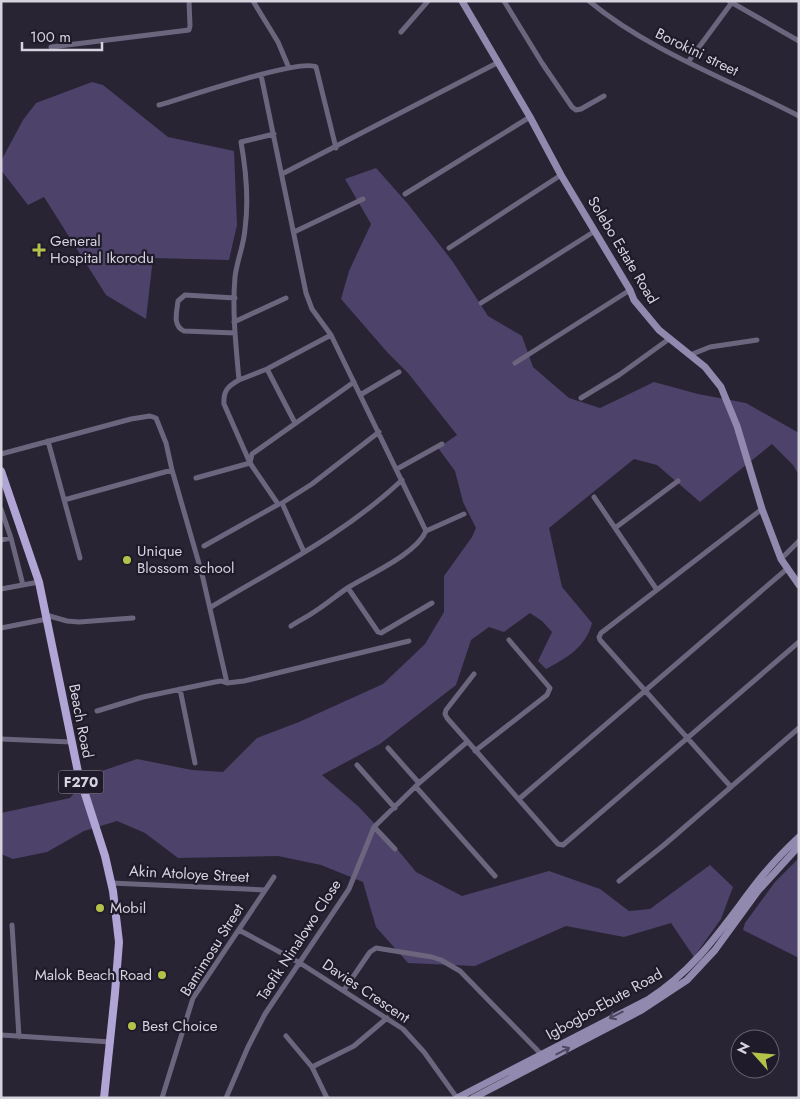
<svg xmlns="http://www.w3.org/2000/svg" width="800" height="1099" font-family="Jost,sans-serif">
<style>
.green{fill:#4d426a}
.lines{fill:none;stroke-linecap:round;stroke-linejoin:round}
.street{stroke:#6b667e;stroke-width:5}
.secondary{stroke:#9289af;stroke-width:7}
.primary{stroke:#b0a5d5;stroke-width:8}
.oneway{stroke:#4d475f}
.poi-dot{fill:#b5c24a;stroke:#1f1b2a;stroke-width:2}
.labels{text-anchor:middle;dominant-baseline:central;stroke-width:4.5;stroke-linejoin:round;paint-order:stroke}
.shield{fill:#1f1b2a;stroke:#9e9ca7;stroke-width:1}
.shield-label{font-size:14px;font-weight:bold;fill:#d5d3dd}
.street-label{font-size:15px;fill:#d5d3dd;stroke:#1f1b2a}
.poi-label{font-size:15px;fill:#d5d3dd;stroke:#1f1b2a;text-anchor:start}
</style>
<rect width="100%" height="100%" fill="#282434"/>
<path class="green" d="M92,82L103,85L168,137L234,151L237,225L229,260L153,258L146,319L106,295L44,197L28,205L1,170V161L23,120L36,103Z
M376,168L408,204L453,262L488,316L522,336L533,367L569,398L600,408L654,382L698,394L746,403L799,433V475L793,465L772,444L700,502L657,465L634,459L549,528L562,587L592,623C586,647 567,658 546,669L538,661L552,632L542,621L530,613L504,632L489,627L471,640L456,685L380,744L322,775L359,807L388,838L416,872L462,896L549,871L600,889L629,911L650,909L710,865L733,887L721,919L694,957L671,923L624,937L566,926L475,966L408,963L376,927L363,882L321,865L278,856L178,858L145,833L117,821L84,831L47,852L13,859L1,854V813L70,798L90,775L137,759L192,770L223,772L257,738L299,722L383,684L425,644L444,612V576L472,537L476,528L463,502L455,471L438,448L457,435L408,373L387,352L341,299L349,271L371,224L345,179Z
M799,858V958L743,930L745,923L775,882Z"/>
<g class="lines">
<path class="street" d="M253,1L278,42L289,68
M504,1L542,63L572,107L576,110L581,109L604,96
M589,1C651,52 728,79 799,116
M729,1L799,41
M401,32L428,1
M51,47L189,30L190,26L189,1
M688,62L733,1
M261,75L306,293L312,309L331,335L426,531C416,554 370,574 349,587C338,594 328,603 317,610C309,616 300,620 291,626
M159,105C184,98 300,58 316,67L336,148
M274,134L241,142C246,170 249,200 245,229C244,245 237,260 235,277C232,311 236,346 239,380L267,369L331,335
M282,174L497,63
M405,194L530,117
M294,232L363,199
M449,248L561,175
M481,303L595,231
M234,322L286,298
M235,333L184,331C172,326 177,311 178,301L185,295L235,298
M690,355L710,347L757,340
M515,363L630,290
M267,369L295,423
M360,395L399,372
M581,398L619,375L669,339
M48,441L80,558
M1,454L131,419L150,416L156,418L166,443L172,470L202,574L227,683
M397,469L442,444
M196,478L250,463L224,404C223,391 228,386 239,380
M594,497L657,590
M64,500L172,470
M278,504L250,463L252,454L354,382
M1,509L11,538L23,585
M615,528L678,481
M426,531L464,514
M1,540L11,538
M204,546L279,504
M304,552L282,503L312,484L379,432
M781,559L799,541
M348,588L378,632L381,633L432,603
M1,589L39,582
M211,607C276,568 346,533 402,480
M46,615L67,621L79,622L133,618
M1,628L47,619
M474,674L446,710L445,714L447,718L550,835L558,844L563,845L799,642
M180,689L195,763
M97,711L143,697L215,682L221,681L227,683L244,681L409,641
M1,739L71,742
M388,748L419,783
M475,751L547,695L550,688L509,640
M357,765L395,808
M416,787L495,876
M731,787L600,640L599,637L601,633L762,509
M519,799L788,568
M374,827L395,849
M619,881L664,845L799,728
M111,883L265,890
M12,925L19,1037
M239,930L300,963L403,1029L424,1052L457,1098
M344,990L370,952L376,948L432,957L441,960L460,971L541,1054
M1,1035L111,1042
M286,1036L312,1067L327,1098
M312,1067L354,1046L387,1018
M162,1098L193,998L274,877
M226,1098L248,1047L265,1014L349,889L374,827L419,783L467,742"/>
<path class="secondary" d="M462,1L530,117L561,175L630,290L634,300L659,330L705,367L721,387L737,426L762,509L781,559L799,585
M457,1098L649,999C696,969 722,928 755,885C768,868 783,852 799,837
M473,1098L640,1011L687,980L715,950L758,891L799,846"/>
<path class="primary" d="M1,471L39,582L78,772L105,856L113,891L119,942L115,993L104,1098"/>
</g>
<defs><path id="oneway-shaft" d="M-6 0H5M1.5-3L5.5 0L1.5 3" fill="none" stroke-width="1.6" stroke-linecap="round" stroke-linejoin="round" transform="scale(1.25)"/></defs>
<g class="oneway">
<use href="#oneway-shaft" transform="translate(616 1015) rotate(153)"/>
<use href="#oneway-shaft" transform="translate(563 1051) rotate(-27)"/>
</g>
<g class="poi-dot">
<path d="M36.5 242.5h5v5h5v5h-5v5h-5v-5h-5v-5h5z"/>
<circle cx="127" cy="560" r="5"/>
<circle cx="100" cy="908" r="5"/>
<circle cx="162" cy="975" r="5"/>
<circle cx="132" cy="1026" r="5"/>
</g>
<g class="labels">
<rect class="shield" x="58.5" y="770.5" width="45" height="23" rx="4"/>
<g class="shield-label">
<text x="81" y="782">F270</text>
</g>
<g class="street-label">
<text transform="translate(697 52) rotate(26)">Borokini street</text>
<text transform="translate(623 250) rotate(59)">Solebo Estate Road</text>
<text transform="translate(81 721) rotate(79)">Beach Road</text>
<text transform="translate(189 874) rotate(3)">Akin Atoloye Street</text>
<text transform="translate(299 940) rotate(-57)">Taofik Ninalowo Close</text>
<text transform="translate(212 950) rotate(-58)">Bamimosu Street</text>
<text transform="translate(366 991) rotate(34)">Davies Crescent</text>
<text transform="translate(604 1004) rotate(-29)">Igbogbo-Ebute Road</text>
</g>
<g class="poi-label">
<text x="50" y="241">General<tspan x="50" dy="17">Hospital Ikorodu</tspan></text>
<text x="137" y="551">Unique<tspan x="137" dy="17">Blossom school</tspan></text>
<text x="110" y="908">Mobil</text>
<text x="152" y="975" text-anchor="end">Malok Beach Road</text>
<text x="142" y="1026">Best Choice</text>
</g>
</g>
<rect width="800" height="1099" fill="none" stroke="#d5d3dd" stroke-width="5"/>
<g transform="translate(755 1054) rotate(297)"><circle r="24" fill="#1f1b2a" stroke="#686572"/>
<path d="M0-4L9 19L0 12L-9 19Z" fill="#b5c24a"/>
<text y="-8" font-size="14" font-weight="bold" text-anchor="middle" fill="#d5d3dd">N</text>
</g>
<path d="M22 42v8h80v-8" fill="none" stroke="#d5d3dd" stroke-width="2.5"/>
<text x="30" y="42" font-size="15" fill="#d5d3dd" stroke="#1f1b2a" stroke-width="4" paint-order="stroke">100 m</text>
</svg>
